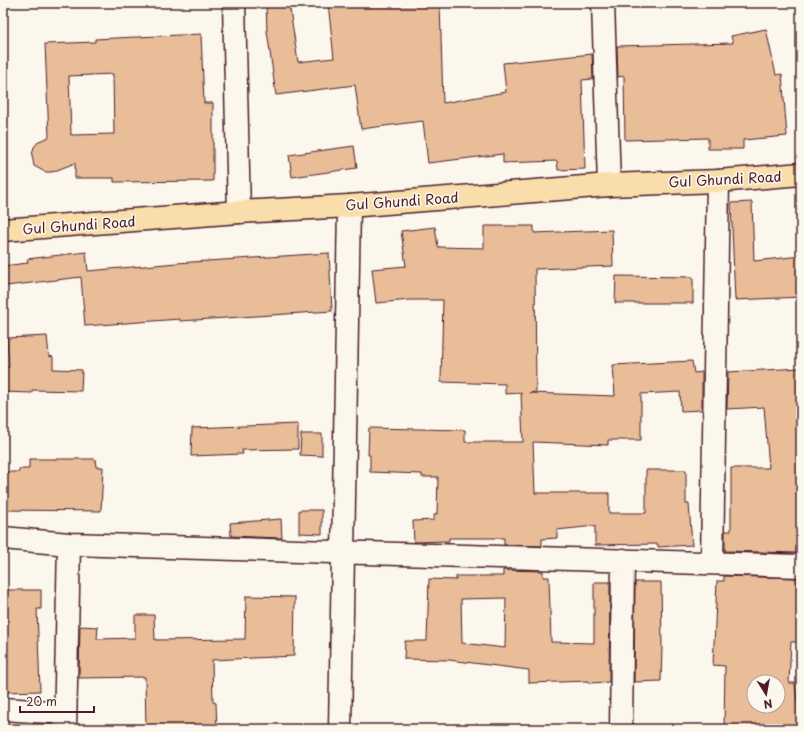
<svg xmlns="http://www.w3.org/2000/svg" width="804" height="732" font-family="'Playpen Sans',sans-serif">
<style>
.building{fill:#eabd99;stroke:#4a1f2b;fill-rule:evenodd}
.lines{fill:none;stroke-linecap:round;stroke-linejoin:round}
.minor-casing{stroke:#4a1f2b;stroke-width:25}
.major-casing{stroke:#4a1f2b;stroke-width:25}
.minor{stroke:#fbf7ec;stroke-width:22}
.major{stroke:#f9deab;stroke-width:22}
.labels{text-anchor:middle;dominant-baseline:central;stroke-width:3;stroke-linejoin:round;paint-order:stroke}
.street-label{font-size:14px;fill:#4a1f2b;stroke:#fbf7ec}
</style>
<rect width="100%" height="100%" fill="#fbf7ec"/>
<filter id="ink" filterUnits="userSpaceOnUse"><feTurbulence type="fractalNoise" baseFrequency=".025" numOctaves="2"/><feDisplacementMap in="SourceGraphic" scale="8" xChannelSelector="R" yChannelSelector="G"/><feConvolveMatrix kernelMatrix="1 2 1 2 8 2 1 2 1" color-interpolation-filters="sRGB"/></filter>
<g filter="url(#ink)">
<path class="building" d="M266,3H289L298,62L334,58L328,3H440L443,103L506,92L503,63L592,54L593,79L582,80L585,169L558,170L557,161L503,163V154L428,163L423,121L361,129L355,85L276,95L267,31Z
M766,29L776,75L782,74L787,136L743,140V149H708V138L625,140L624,76L618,77L617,46L733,43L731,36Z
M201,34L204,103H213V181L114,182V178H75V163L52,172H45L34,166L32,155L34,147L39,141L49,137L45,44L95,42V39ZM113,74L114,134L71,135L69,76Z
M354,146L357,168L292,177L289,155Z
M752,202L754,261L801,256V297L735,300L731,203Z
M484,226H534V233L612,230L613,266L535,269L536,392L529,393L615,396L613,365L692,361L694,373L702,372V410L681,411L680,392L641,394V440H608V445L533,442L535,493H609V513H646V470H686V504H689L692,545L658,547V544L595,545V526L557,530V538L542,539V546L504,545V538H449V541L414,542L413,521L434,520V515L437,514L438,477H422V474L370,472V455H368L369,428L465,430V442H523L521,393L505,394V384L441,382L443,300H411L376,303L372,269L406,266L401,231L435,227L438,247L484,248Z
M86,252L88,271L177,263L329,253L332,311L180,321V319L85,326L81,277L6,286L3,266L28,263L27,259Z
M616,276L693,277V303H615Z
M47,336L49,356L53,357V369L82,370L81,391L32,390V393L3,392V367H9L7,338Z
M801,368V531H798V553L725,551V531H731V468H769L764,407L727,409L728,372Z
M298,424V449L242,450L243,454L191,456L192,428Z
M301,434H322V456L300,455Z
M29,459H95L96,467H103L101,511L3,510V472H19V469H29Z
M299,510H322V534L299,533Z
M281,519L282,538L231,536L230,523Z
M503,570L543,571V577H549L551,642L594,643V582H610L609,682L589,683V681L529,683V670L449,660L404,659L405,641H427L429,579L456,580V576H503ZM506,598L505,648L462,643L461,599Z
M724,576L798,578L797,584H801V642H791L789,683H795L799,719L797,720V729H724L725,666L713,665L717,581H724ZM754,682H778V706H754Z
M635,582H661L662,647L661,681L634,682Z
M3,590H41V609H37L40,691L3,692Z
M246,596L295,597L294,656L212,660L213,702L216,703L217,729H146L145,677L79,678L80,626L98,627L97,639L135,638V615H154L155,640L245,639Z"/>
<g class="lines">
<g class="minor-casing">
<path id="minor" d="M234,3L239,212
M603,3L609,185
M3,538L69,544L801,566
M712,563L718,181
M3,709L65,713
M65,729L69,544
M340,729L349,206
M621,729L623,560"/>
</g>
<g class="major-casing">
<path id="major" d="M3,230L239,212L349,206L609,185L718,181L801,174"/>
</g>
<use href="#minor" class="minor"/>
<use href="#major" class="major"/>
</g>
</g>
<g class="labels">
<g class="street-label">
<text transform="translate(725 179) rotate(-3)">Gul Ghundi Road</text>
<text transform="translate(402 201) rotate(-4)">Gul Ghundi Road</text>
<text transform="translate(79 225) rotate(-4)">Gul Ghundi Road</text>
</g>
</g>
<rect width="804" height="732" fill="none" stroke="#fbf7ec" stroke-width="16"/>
<rect x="8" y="8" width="788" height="716" fill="none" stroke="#4a1f2b" stroke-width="1.5" filter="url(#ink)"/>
<g transform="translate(766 694) rotate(169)"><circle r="19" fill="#fbf7ec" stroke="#b4a19f"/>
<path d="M0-3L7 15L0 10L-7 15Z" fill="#4a1f2b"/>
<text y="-6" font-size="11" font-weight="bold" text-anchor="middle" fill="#4a1f2b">N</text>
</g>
<path d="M20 706v6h74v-6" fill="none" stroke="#4a1f2b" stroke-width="2"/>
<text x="26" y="706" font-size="12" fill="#4a1f2b" stroke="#fbf7ec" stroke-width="3" paint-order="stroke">20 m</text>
</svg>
